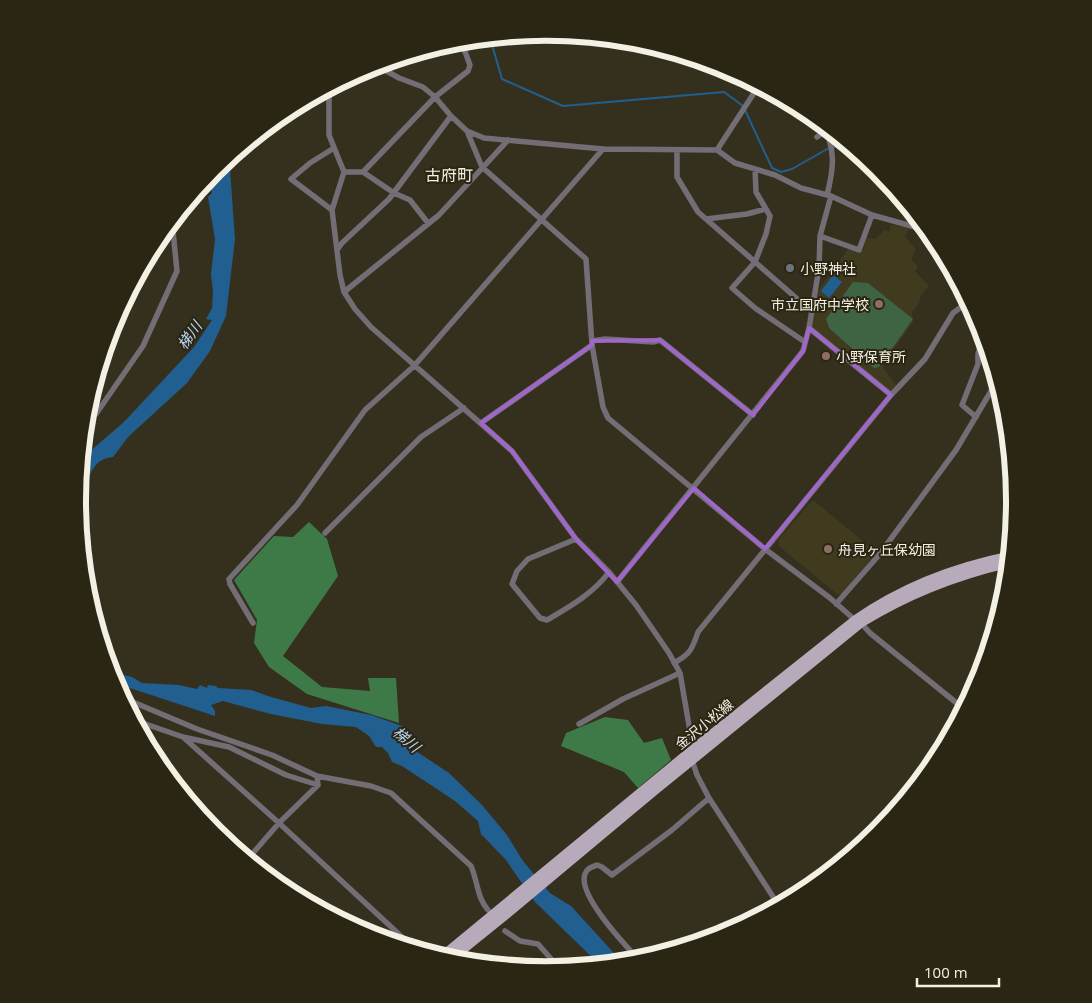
<svg xmlns="http://www.w3.org/2000/svg" width="1092" height="1003" font-family="'Open Sans','Noto Sans JP',sans-serif">
<style>
.built{fill:#403a1f}
.green{fill:#3e6444}
.forest{fill:#3d7a48}
.water{fill:#215f90}
.lines{fill:none;stroke-linecap:round;stroke-linejoin:round}
.stream{stroke:#215f90;stroke-width:2}
.minor{stroke:#736d76;stroke-width:5.5}
.primary{stroke:#b6aabb;stroke-width:9}
.marked{fill:none;stroke:#9f67ca;stroke-width:4;stroke-linejoin:round}
.worship-dot{fill:#6b7280;stroke:#2b2613;stroke-width:2}
.education-dot{fill:#8d6e63;stroke:#2b2613;stroke-width:2}
.labels{text-anchor:middle;dominant-baseline:central;stroke-width:4;stroke-linejoin:round;paint-order:stroke}
.poi-label{font-size:14px;fill:#f3f0e4;stroke:#2b2613;text-anchor:start}
.street-label{font-size:14px;fill:#f3f0e4;stroke:#2b2613}
.water-label{font-size:15px;font-style:italic;fill:#b6d5f2;stroke:#2b2613}
.quarter-label{font-size:16px;fill:#f3f0e4;stroke:#2b2613}
.rim{fill:none;stroke:#f3f0e4;stroke-width:6}
</style>
<rect width="100%" height="100%" fill="#35301d"/>
<path class="built" d="M890,225L909,228L905,236L916,250L911,259L918,267L915,271L929,286L921,295L919,303L912,312L913,322L883,364V368L897,386L890,393L810,328L817,292L849,248L859,253L864,248L866,238L876,239L884,230L890,232Z
M813,500L876,552L842,594H837L779,546L778,540Z"/>
<path class="green" d="M853,282L868,283L913,319L879,367L874,368L829,328L826,319Z"/>
<path class="forest" d="M309,522L327,539L338,576L283,656L322,687L370,691L368,678H396L399,723L307,694L269,667L254,643L257,620L234,580L274,536L293,537Z
M605,717L628,720L644,743L662,738L671,760L638,788L624,772L561,746L566,733Z"/>
<path class="water" d="M224,162L230,169L235,239L226,316L210,351L187,383L128,437L113,457C94,459 91,472 85,488L84,472L78,491L81,459L124,422L194,347L212,320L206,319L212,308L213,291L211,274L215,239L208,197L212,193L210,179L208,178Z
M833,275L842,282L829,298L821,291Z
M109,669L120,674L132,677L142,683L179,685L197,689L200,685L207,688L208,685L216,686L218,688L251,690L271,697L311,708L326,706L371,715L402,726L396,738L449,773L482,805L507,835L523,861L550,893L571,906L623,963L600,965L535,902L506,860L481,834L478,821L455,801L402,766L392,762L388,753L382,747H376L369,736L356,727L322,724L271,714L223,701L211,705L215,711V716L130,688L112,680Z"/>
<g class="lines">
<path class="stream" d="M490,38L502,79L563,106L724,92L743,106
M745,110L772,168L781,172L792,169L829,148
M834,147L849,146"/>
<path class="minor" d="M376,65L399,78L423,87L435,97L451,116L467,131L484,138L603,149L717,150L735,163L775,175L801,188L831,196L872,215L915,227L933,238
M331,87L329,98V135L344,172L332,210L340,275L344,292L355,309L371,327L512,451L576,539L609,572L636,605L669,653L680,673L693,749
M822,124C836,148 834,168 827,195
M467,131L482,167L586,259L592,345L603,407L608,418L765,549L830,598L855,620
M817,137L827,130
M677,150V177L698,212L811,311
M717,150L754,93L762,88
M755,169L756,192L770,216L766,234L755,262L732,288L755,308L805,342
M344,172H363L394,193L410,200L428,223
M363,172L435,97L468,71L470,65L461,41
M332,210L291,179L310,163L334,148
M706,219L747,214L765,209
M820,236L859,250L872,215
M337,250L342,243L389,199L451,116
M344,292L439,215L508,140
M809,328L891,395
M592,341L605,339L653,342L660,340L753,415
M994,386L1007,417
M976,417L962,405L978,364V354L983,336
M85,421L96,414L143,346L177,271L172,221
M481,423L592,345
M1013,524V482
M325,533L421,437L464,408
M576,539L528,559L517,571L512,584L540,618L547,620C569,607 594,593 609,572
M617,582L803,351L809,328L819,268L820,236L831,196
M836,604L879,555L956,450L997,381
M253,623L230,584L229,579L297,505L365,410L414,366L603,149
M861,623L870,633L964,709
M674,663C690,654 692,650 698,632L891,395L925,359L953,313L968,302
M121,697L197,729L272,755L317,776
M134,720L183,737L229,747L286,775L318,785
M579,724L623,699L680,673
M183,737L279,823L416,950
M692,760L697,775L709,798L779,906
M318,785L317,776L371,786L391,793L471,866C478,882 477,898 488,910
M247,860L279,823L318,785
M505,931L520,941L538,944L560,969
M640,961C626,946 577,895 585,874C587,868 592,867 597,865L602,867L612,875L672,830L709,798"/>
<path class="primary" d="M441,957L693,749L855,620C901,588 955,567 1010,556
M450,960L507,914L653,792L861,623C906,595 957,575 1009,563"/>
</g>
<path class="marked" d="M809,328L891,395L765,549L694,488L617,582L576,539L512,451L481,423L592,345V341L660,340L753,415L803,351Z"/>
<circle class="worship-dot" cx="790" cy="268" r="5"/>
<g class="education-dot">
<circle cx="879" cy="304" r="5"/>
<circle cx="826" cy="356" r="5"/>
<circle cx="828" cy="549" r="5"/>
</g>
<g class="labels">
<g class="poi-label">
<text x="800" y="268">小野神社</text>
<text x="869" y="304" text-anchor="end">市立国府中学校</text>
<text x="836" y="356">小野保育所</text>
<text x="838" y="549">舟見ヶ丘保幼園</text>
</g>
<g class="street-label">
<text transform="translate(704 724) rotate(-39)">金沢小松線</text>
</g>
<g class="water-label">
<text transform="translate(189 335) rotate(-55)">梯川</text>
<text transform="translate(407 739) rotate(41)">梯川</text>
</g>
<g class="quarter-label">
<text x="449" y="175">古府町</text>
</g>
</g>
<path d="M0 0H1092V1003H0ZM86 501a460 460 0 1 1 920 0a460 460 0 1 1-920 0Z" fill="#2b2613" fill-rule="evenodd"/>
<path class="rim" d="M86 501a460 460 0 1 1 920 0a460 460 0 1 1-920 0Z"/>
<path d="M917 978v8h82v-8" fill="none" stroke="#f3f0e4" stroke-width="2.5"/>
<text x="924" y="978" font-size="15" fill="#f3f0e4" stroke="#2b2613" stroke-width="4" paint-order="stroke">100 m</text>
</svg>
